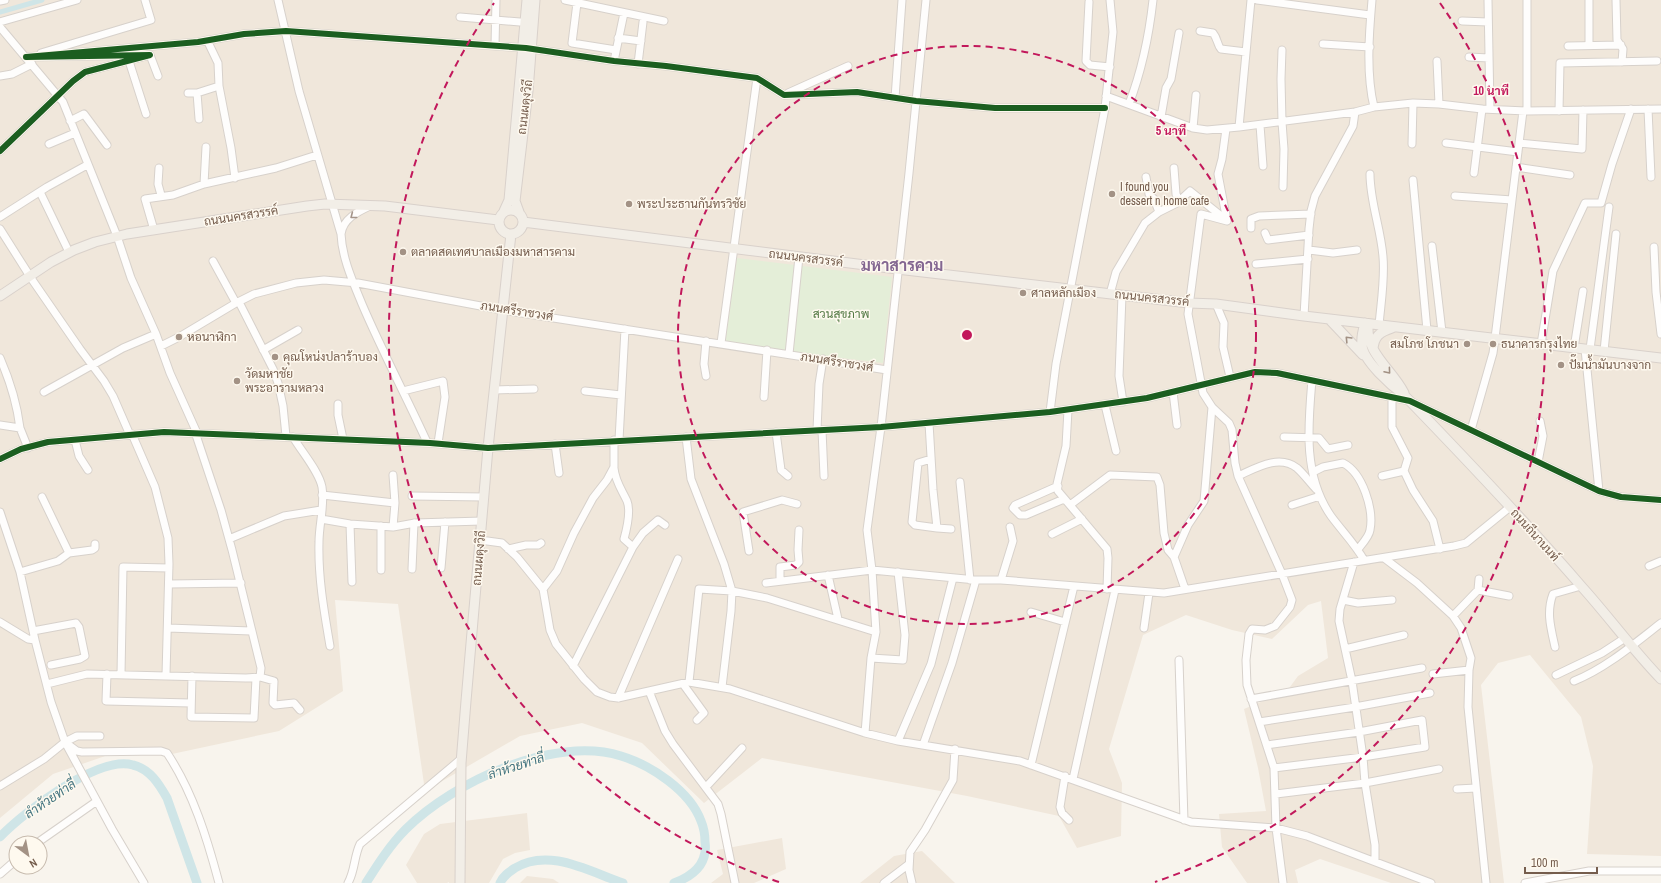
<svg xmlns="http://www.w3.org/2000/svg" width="1661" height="883" font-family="'Archivo Narrow',Sarabun,sans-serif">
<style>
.residential{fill:#f0e7db}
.green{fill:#e4eed8}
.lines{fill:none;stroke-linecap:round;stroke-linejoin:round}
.canal{stroke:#cfe5e7;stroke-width:5}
.river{stroke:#cfe5e7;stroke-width:9}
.minor-casing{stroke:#d7d1cb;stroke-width:9}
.major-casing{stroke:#d9d1cb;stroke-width:11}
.minor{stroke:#fefdfc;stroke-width:7}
.major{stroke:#f2eee7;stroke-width:9}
.cycleway-casing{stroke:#fef9ef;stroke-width:8}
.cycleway{stroke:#1b5e20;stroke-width:6}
.oneway{stroke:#a5958a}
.oneway2{stroke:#a19083}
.ring{fill:none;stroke:#c2185b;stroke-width:2;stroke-dasharray:7 5}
.poi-dot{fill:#a39285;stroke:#fef9ef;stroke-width:1.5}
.labels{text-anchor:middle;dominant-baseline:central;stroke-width:3;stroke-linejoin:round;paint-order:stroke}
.street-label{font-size:12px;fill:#755d4d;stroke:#fef9ef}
.poi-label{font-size:12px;fill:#755d4d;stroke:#fef9ef;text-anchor:start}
.park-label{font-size:12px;fill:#547a45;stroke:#fef9ef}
.water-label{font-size:13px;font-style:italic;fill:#447580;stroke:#fef9ef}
.district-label{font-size:16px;font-weight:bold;fill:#836691;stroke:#fef9ef}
.centre{fill:#c2185b;stroke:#fef9ef;stroke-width:2}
.ring-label{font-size:12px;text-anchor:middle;font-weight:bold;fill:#c2185b;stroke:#fef9ef;stroke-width:3;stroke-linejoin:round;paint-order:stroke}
</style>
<rect width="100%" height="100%" fill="#f8f4ed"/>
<path class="residential" d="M0,0H1661V856L1587,854L1593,766L1581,717L1530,655L1498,663L1481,685L1504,883H1391L1320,859L1295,870L1298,883H1247L1222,847L1219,814L1266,811L1258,768L1244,709L1287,691L1298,676L1328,658L1321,601L1308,605L1272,639L1232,630L1186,615L1143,635L1109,749L1122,783L1121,836L1077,848L1059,816L967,796L762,758L704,803L642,743L582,723L520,736L425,791L398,604L335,600L343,691L279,731L172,754L114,753L53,774L0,818Z
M527,813L530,850L515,853L503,859L489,883H449V882L447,883H417L406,865L424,834L440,824Z
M782,838L786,869L754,883H711L723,874L717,850Z
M922,851L955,883H860L894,856Z
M527,876L553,879L559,883H520Z"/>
<path class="green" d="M737,258L892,277L883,363L725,344Z"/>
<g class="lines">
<path class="canal" d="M0,12L42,0"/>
<path class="river" d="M0,837C24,812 98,755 133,765C150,769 159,784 167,798L197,883
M366,883C378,864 390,845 406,829C453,782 554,735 621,756C651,765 690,791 701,821C704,828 705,835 705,842C708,864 693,876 674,883
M500,883C503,876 509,872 515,868C549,847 590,872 623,883"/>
<g class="minor-casing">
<path id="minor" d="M278,0L299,91L341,234C342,258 353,282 362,304C382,351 406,396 427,442
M565,0L664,21
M1257,0L1370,15
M1372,0C1369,34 1366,74 1374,107
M1488,0L1490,109
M1527,0V111
M1589,0V45
M1616,0L1617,40L1623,49L1622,62
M0,1L5,0
M1089,2L1086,61L1090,65L1110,67
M577,3L572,43L616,50
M460,17L520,22
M1462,21L1488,22
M0,22L77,0
M0,27L63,102L117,236L131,278L156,334L170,373L197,433
M1200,31L1213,33C1218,39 1217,45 1221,49L1246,52
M618,38L641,41
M207,40L218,63L219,86L231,148L235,178
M1323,44L1370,47
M495,46L496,0
M1568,46L1621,45
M1282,50L1281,79L1282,122L1284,149L1283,187
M41,53L151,20L145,0
M150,55L158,76
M1469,57L1489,58
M129,61L146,114
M614,61L624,13
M1437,61L1439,104
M638,64L643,22
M0,76L12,74L32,64
M188,93H197L219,86
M197,93L199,119
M788,93L848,66
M1106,96L1193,128L1207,130L1239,127L1355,112L1374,107L1413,103L1439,104L1482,109L1527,111L1661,109
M895,98L902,0
M1129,104C1142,70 1149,36 1153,0
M1648,109L1651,177
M1559,111L1560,63L1657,61
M1161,117L1166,88L1171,79L1179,33
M70,121L84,114L107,145
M1260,125L1263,166
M1239,127L1251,0
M1193,128L1196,95
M1226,129L1222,159L1218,174L1227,221L1201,214L1188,314L1203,393L1212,407L1229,423L1232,430L1235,463L1238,476L1282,574L1292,600L1290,607L1275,626L1265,630L1252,629L1249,634L1246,660L1247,685L1274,768L1276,828L1283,883
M1446,143L1518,152
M1519,143L1582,149L1583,110
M49,144L75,133
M1412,144L1413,103
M0,151L73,81L85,72L150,55L26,57L198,42L244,34L286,31L526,48L614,61L666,66L757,78L784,95L857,92L916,101L995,108H1105
M1516,167L1570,175
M159,168L158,184L161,195
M1174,168L1176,194L1179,201
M1474,173L1482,109
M1370,174C1370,202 1381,229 1383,257C1385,279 1381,302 1379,325
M1146,177L1149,194L1154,199L1159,212
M1413,180L1427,330
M204,184L206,147
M40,192L69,252
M1455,196L1512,200
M0,217L47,187L87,165
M1251,228V219L1259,216L1311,214
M0,229L33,281L80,349L104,381L113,396L130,435
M154,230L145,199L173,195L204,184L276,168L317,155
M1265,233L1268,240L1309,235
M341,234C343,219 357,212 370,206
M1432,246L1442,332
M1654,247L1656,292L1661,334
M1309,250L1333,253L1357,250
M213,261L236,303
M1256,264L1308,259
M1110,294L1116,272L1145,223L1159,212L1177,203L1190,191L1225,219
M1122,295L1119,376L1123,402
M239,302L273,369L278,383L283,406L286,436
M1216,304L1224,323L1223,347L1230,377
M1304,316L1309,229L1311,211L1315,196L1353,126L1355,112
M706,341L704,364L706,376
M721,343L757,78
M1541,344L1553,271L1585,203H1601L1612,164L1631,109
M161,346L179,337L236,303L254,294L296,283L324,280L358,283L502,310L887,370
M1574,348L1583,291
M1585,349L1599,491
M1590,349L1609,207
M263,350L298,330
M1604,351L1616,234
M789,354L799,257
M0,358C10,381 17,404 20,428
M1312,380C1308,426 1303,476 1331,516C1342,531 1355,544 1364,560
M494,390L534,389
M403,391L443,381L445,397L438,443
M585,391L621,395
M44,392L123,348L156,334
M1173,392L1177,425
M764,397L767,350
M1392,397V427L1408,458L1404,471
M338,404V415L343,439
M1105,405L1116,451
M1068,410L1066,446L1057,484L1058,491L1107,549L1108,558L1107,589
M1050,412L1056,364L1105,108L1113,32L1110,0
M929,423L933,490L937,528L915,525L912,522L918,463L931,459
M0,425L20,428L28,448
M817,430L819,384L823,359
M822,430L824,476
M1471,430L1493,353L1495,338L1523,111
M776,432L781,470L788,476
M132,434L155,487L168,538L169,564L166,675
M293,437C301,451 319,471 322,487C325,505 319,524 319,542C318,577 324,611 330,646
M686,437L691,479L724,564L732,591L731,611L722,687
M1284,437L1319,438L1328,449L1348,445
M75,440L79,456L88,470
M619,440L625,329
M555,444L559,473
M0,459L21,449L48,442L164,432L430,443L488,448L881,427L1050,412L1147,398L1255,372L1277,373L1410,401L1599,491L1621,497L1661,500
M1538,462L1543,436L1540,421
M614,468C615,481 622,490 627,501C631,511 627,528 624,539L633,547
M1313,472L1323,467L1343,463C1363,473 1374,510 1370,530C1369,537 1362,544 1358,549
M393,475L395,503
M1238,476C1256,468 1279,454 1297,468C1304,474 1310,483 1316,489
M1382,476L1404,471L1413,490L1433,521L1440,549
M960,482L970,580
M1058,486L1015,505L1013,508L1020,515H1026L1064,499
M322,495L395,503L393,527
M412,496L484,497
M42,497L69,553
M1070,505L1110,475L1157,477L1160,485L1164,533L1168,550L1174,557L1185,589
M1292,505L1320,496
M0,512L20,572L35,640L51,702L65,742L112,829L144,883
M321,519L350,524L393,527L415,523L482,521
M350,524L352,582
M937,528L951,529
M1052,534L1082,519
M229,539L284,516L321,510
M480,540L502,543L517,557L543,589L550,630L556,644L584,679L597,692L610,697L618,698L689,682L730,689L865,733L898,741L1020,761L1191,822L1276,828L1307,836L1431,883
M508,549L526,545H538L541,543
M749,551L743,512L782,500L797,504
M1174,557L1188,525L1204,501L1212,407
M1384,558L1417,583L1453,616L1461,628L1471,658L1469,670L1468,707L1486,883
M1354,562L1340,609L1339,621L1352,681L1363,757L1365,783L1375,845V861
M1649,566L1661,561
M441,568L445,522
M412,569L414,523
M381,570V526
M20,572L58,561L69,553L92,550L95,548V544
M828,575L838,619
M1001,580L1013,541L1010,527
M780,581V567L796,565L799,562L798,550L799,530
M766,583L872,570L976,580H1001L1164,593L1454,546L1466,543L1510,507
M169,584L241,583
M543,589L557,571L574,533L593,498L607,480L614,467V440
M1478,590L1509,596
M1343,600L1358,603L1392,600
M1031,612L1065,622
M1453,616L1478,590L1479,579
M0,622L28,639L35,640
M168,628L251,631
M1144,628L1149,593
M33,631L76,623L79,627L85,656L80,659L51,665
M1555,647C1551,629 1546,612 1553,594L1581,586
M1345,649L1404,635
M871,658L903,660L905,635L898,572
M1179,660L1184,820
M573,666L633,547L643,533L658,520L665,525
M107,674L106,701L191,703
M121,674L123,567L169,568
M1433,674L1469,670
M1556,675L1602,653L1625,638
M192,676L191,717L254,718L256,678
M260,677L274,681L273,703L275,705L294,703L300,710
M1574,681C1606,668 1634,644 1661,623
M689,682L699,589L732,591L767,598L876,632
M47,684L87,674L246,678L260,677L261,668L232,550L221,510L195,432
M683,684L704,713L697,720
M649,691L665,731L673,744L718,804L721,814L735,883
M618,698L678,559
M1251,699L1422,668
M1259,722L1355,707L1430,693
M865,733L871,658L876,632L872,570L867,530L881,427L909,173L926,0
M898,741L931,664L953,578
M69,745L77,751L82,752L161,751L167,753C193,792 207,838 219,883
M923,745L952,663L976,580
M1267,745L1359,732L1422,720L1425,747L1363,757L1274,768
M1031,765L1074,586
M1065,776L1060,807L1062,813L1069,820
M1073,779L1115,590
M0,786L44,759L65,742L77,736H100
M706,787L742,748
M1457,789L1476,788
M1276,794L1365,783L1439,769
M37,843L97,801
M0,874L16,860
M348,883C355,871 354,856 360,844L461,759
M884,883L909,864
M912,883L909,870L910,852L925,830L953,780L955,749
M1525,883L1589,871H1661"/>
</g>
<g class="major-casing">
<path id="major" d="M499 222a12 12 0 1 1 24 0a12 12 0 1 1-24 0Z
M504,211L509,200L527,0
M519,212L515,201L528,91L535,0
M523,222L897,269L1189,303L1216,304L1304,316L1661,358
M0,296L51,262L74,250L95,242L127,234L307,206L325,204L385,206L498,220
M1329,319L1363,355
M1365,323C1363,330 1361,338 1362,345C1363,361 1392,386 1404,395C1464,457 1525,521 1582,587C1609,617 1633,650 1661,679
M1368,325C1366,354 1392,369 1404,393
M1373,349C1374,336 1380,332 1392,328
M460,883L461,763L466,701L488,448L511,234"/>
</g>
<use href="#minor" class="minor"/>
<use href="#major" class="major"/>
<g class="cycleway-casing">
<path id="cycleway" d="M0,151L73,81L85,72L150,55L26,57L198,42L244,34L286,31L526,48L614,61L666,66L757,78L784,95L857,92L916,101L995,108H1105
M0,459L21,449L48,442L164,432L430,443L488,448L881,427L1050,412L1147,398L1255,372L1277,373L1410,401L1599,491L1621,497L1661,500"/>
</g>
<use href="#cycleway" class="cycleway"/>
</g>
<defs><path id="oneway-chevron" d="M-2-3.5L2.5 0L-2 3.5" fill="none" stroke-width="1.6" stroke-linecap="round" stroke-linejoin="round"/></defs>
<use class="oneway" href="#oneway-chevron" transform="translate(353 216) rotate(142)"/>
<g class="oneway2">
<use href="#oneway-chevron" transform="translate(1348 339) rotate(-134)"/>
<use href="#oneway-chevron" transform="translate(1388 371) rotate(50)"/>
</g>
<g class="ring">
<circle cx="967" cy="335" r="289"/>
<path d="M779 882A578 578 0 0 1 494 3M1440 3A578 578 0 0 1 1155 882"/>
</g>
<g class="poi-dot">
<circle cx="1112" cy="194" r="4"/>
<circle cx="629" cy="204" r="4"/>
<circle cx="403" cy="252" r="4"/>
<circle cx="1023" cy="293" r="4"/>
<circle cx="179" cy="337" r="4"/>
<circle cx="1467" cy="344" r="4"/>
<circle cx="1493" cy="344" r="4"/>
<circle cx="275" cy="357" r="4"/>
<circle cx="1561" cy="365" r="4"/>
<circle cx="237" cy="381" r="4"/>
</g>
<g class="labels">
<g class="street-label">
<text transform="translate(525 107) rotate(-83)">ถนนผดุงวิถี</text>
<text transform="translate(241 216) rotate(-9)">ถนนนครสวรรค์</text>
<text transform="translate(806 258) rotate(7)">ถนนนครสวรรค์</text>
<text transform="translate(1152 298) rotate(6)">ถนนนครสวรรค์</text>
<text transform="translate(517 311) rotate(9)">ภนนศรีราชวงศ์</text>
<text transform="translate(837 362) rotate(9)">ภนนศรีราชวงศ์</text>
<text transform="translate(1535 535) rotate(48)">ถนนถีนานนท์</text>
<text transform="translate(479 558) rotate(-85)">ถนนผดุงวิถี</text>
</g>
<g class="poi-label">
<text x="1120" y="187">I found you<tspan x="1120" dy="14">dessert n home cafe</tspan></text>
<text x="637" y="204">พระประธานกันทรวิชัย</text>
<text x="411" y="252">ตลาดสดเทศบาลเมืองมหาสารคาม</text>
<text x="1031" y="293">ศาลหลักเมือง</text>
<text x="187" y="337">หอนาฬิกา</text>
<text x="1459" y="344" text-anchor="end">สมโภช โภชนา</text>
<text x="1501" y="344">ธนาคารกรุงไทย</text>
<text x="283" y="357">คุณโหน่งปลาร้าบอง</text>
<text x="1569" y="365">ปั๊มน้ำมันบางจาก</text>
<text x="245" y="374">วัดมหาชัย<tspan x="245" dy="14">พระอารามหลวง</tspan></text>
</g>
<g class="park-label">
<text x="841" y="314">สวนสุขภาพ</text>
</g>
<g class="water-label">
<text transform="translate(516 766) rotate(-18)">ลำห้วยท่าลี่</text>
<text transform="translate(50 799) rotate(-34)">ลำห้วยท่าลี่</text>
</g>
<g class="district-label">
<text x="902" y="265">มหาสารคาม</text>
</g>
</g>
<circle cx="967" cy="335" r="6" class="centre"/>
<g class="ring-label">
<text x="1491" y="95">10 นาที</text>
<text x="1171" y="135">5 นาที</text>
</g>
<g transform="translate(28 855) rotate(148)"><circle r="19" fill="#fef9ef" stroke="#c7bbae"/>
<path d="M0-3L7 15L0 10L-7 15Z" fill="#a39285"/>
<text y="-6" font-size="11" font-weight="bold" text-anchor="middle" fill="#755d4d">N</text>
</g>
<path d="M1525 867v6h72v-6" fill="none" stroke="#755d4d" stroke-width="2"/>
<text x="1531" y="867" font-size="12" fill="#755d4d" stroke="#fef9ef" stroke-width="3" paint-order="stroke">100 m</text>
</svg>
